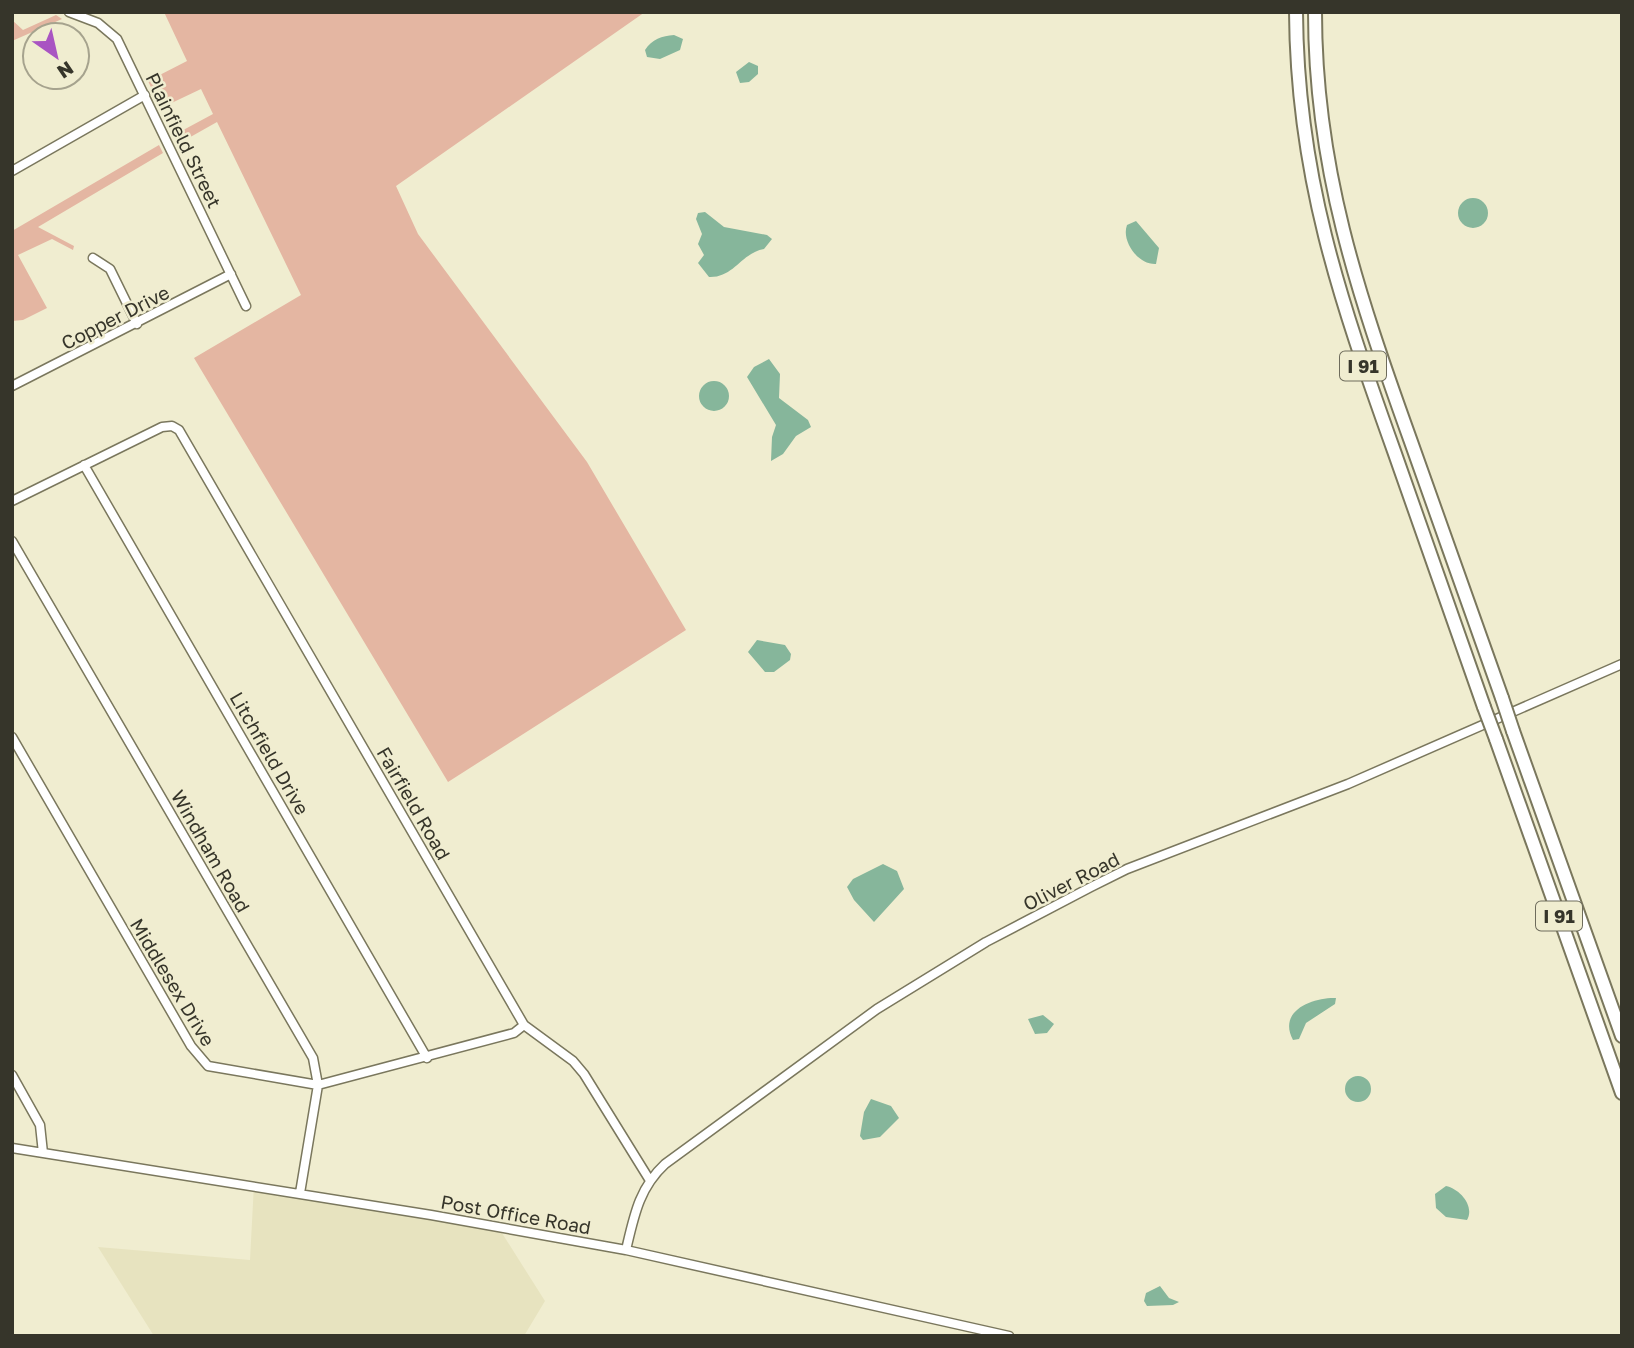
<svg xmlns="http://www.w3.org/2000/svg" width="1634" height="1348" font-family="'Golos Text',sans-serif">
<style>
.built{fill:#e7e3bf}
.green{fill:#e4b6a2}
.water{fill:#86b69b}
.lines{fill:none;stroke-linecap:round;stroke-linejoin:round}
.minor-casing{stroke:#7a775d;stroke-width:11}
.highway-casing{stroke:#7a775d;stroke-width:16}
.minor{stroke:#fff;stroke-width:8}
.highway{stroke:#fff;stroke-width:12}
.highway-bridge-casing{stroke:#7a775d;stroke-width:16;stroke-linecap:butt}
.highway-bridge{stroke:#fff;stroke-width:12}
.labels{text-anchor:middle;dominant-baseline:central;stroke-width:5;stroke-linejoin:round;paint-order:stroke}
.shield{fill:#f0edd0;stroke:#6e6c5c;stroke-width:2}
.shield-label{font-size:18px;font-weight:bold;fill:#36352a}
.street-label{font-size:19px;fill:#36352a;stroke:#f0edd0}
</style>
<rect width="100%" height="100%" fill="#f0edd0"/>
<path class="built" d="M254,1184L500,1230L545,1301L524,1336H154L98,1247L250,1260Z"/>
<path class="green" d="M164,12H645L396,186L418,234L587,462L686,630L448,782L194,358L301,295L217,122L178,144L174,135L213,114L201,89L161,108L148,81L187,61Z
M56,15L62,19L12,41V20L23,30Z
M159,145L163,153L38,227L74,246L73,250L52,239L18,255L47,308L23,320L12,321V231Z"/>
<path class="water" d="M674,35L683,39L680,50L660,59L647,57L645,50C652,39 662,36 674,35Z
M749,62L758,66V74L749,82L740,83L736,72Z
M1458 213a15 15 0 1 1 30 0a15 15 0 1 1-30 0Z
M705,212L724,227L767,235L772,239L764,249C741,253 734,278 709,277L698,263L704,255L698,244L702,234L696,219L698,213Z
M1136,221L1159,248L1156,264C1138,265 1121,241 1127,225Z
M769,359L780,374L779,398L808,420L811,427L796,436L783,454L771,461L772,437L776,425L747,377L754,367Z
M699 396a15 15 0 1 1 30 0a15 15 0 1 1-30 0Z
M757,640L785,645L791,654L790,660L774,672H765L748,652Z
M883,864L897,871L904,889L874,922L854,900L847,887L853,879Z
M1336,998L1335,1004L1306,1023L1299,1039L1293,1040C1277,1010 1314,997 1336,998Z
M1043,1015L1054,1024L1047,1033L1035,1034L1028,1019Z
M1345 1089a13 13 0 1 1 26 0a13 13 0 1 1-26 0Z
M871,1099L891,1106L899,1118L880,1137L863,1140L860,1136L864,1112Z
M1446,1186C1460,1189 1475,1206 1467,1220L1446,1217L1436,1208L1435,1194Z
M1160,1286L1169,1298L1179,1302L1173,1305L1147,1306L1144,1301L1146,1293Z"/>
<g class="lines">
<g class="minor-casing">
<path id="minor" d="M69,12L98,23L117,39L246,306
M12,171L145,95
M93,258L110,269L137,324
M12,386L231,274
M84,465L427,1058
M12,501L162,427L172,426L179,430L524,1025L573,1061L584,1074L649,1179
M12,541L313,1058L318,1085L300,1193
M12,737L191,1046L208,1066L318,1085L514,1033L524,1025
M12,1075L40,1125L43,1153
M12,1148L431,1215L626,1250L1009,1336
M626,1250C634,1216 639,1188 665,1164L877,1009L986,942L1091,887L1127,869L1348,784L1622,664"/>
</g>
<g class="highway-casing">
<path id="highway" d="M1296,12C1297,175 1340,300 1394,451C1424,536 1454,621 1484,707
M1315,12C1315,168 1358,294 1410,439C1441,525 1471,612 1502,698
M1513,731L1622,1036
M1496,739L1622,1093"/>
</g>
<use href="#minor" class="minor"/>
<use href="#highway" class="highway"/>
<g class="highway-bridge-casing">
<path id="highway-bridge" d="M1502,698L1513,731
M1484,707L1496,739"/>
</g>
<use href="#highway-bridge" class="highway-bridge"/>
</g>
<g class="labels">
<g class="shield">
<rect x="1340" y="351.5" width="46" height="29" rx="5"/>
<rect x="1536" y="901.5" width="46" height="29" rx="5"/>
</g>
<g class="shield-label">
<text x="1363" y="366">I 91</text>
<text x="1559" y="916">I 91</text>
</g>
<g class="street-label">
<text transform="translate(184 140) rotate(64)">Plainfield Street</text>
<text transform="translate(115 317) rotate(-27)">Copper Drive</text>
<text transform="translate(270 753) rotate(60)">Litchfield Drive</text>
<text transform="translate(414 803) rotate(60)">Fairfield Road</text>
<text transform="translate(211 851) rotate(60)">Windham Road</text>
<text transform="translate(1071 881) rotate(-27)">Oliver Road</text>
<text transform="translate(173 982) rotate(59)">Middlesex Drive</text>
<text transform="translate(516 1214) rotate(10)">Post Office Road</text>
</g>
</g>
<rect width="1634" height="1348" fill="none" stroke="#36352a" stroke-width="28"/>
<g transform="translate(56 56) rotate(146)"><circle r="33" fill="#f0edd0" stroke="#a6a38e" stroke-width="2"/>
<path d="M0-5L12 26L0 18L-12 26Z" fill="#a954c2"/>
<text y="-10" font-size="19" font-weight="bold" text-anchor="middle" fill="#36352a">N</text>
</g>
</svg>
